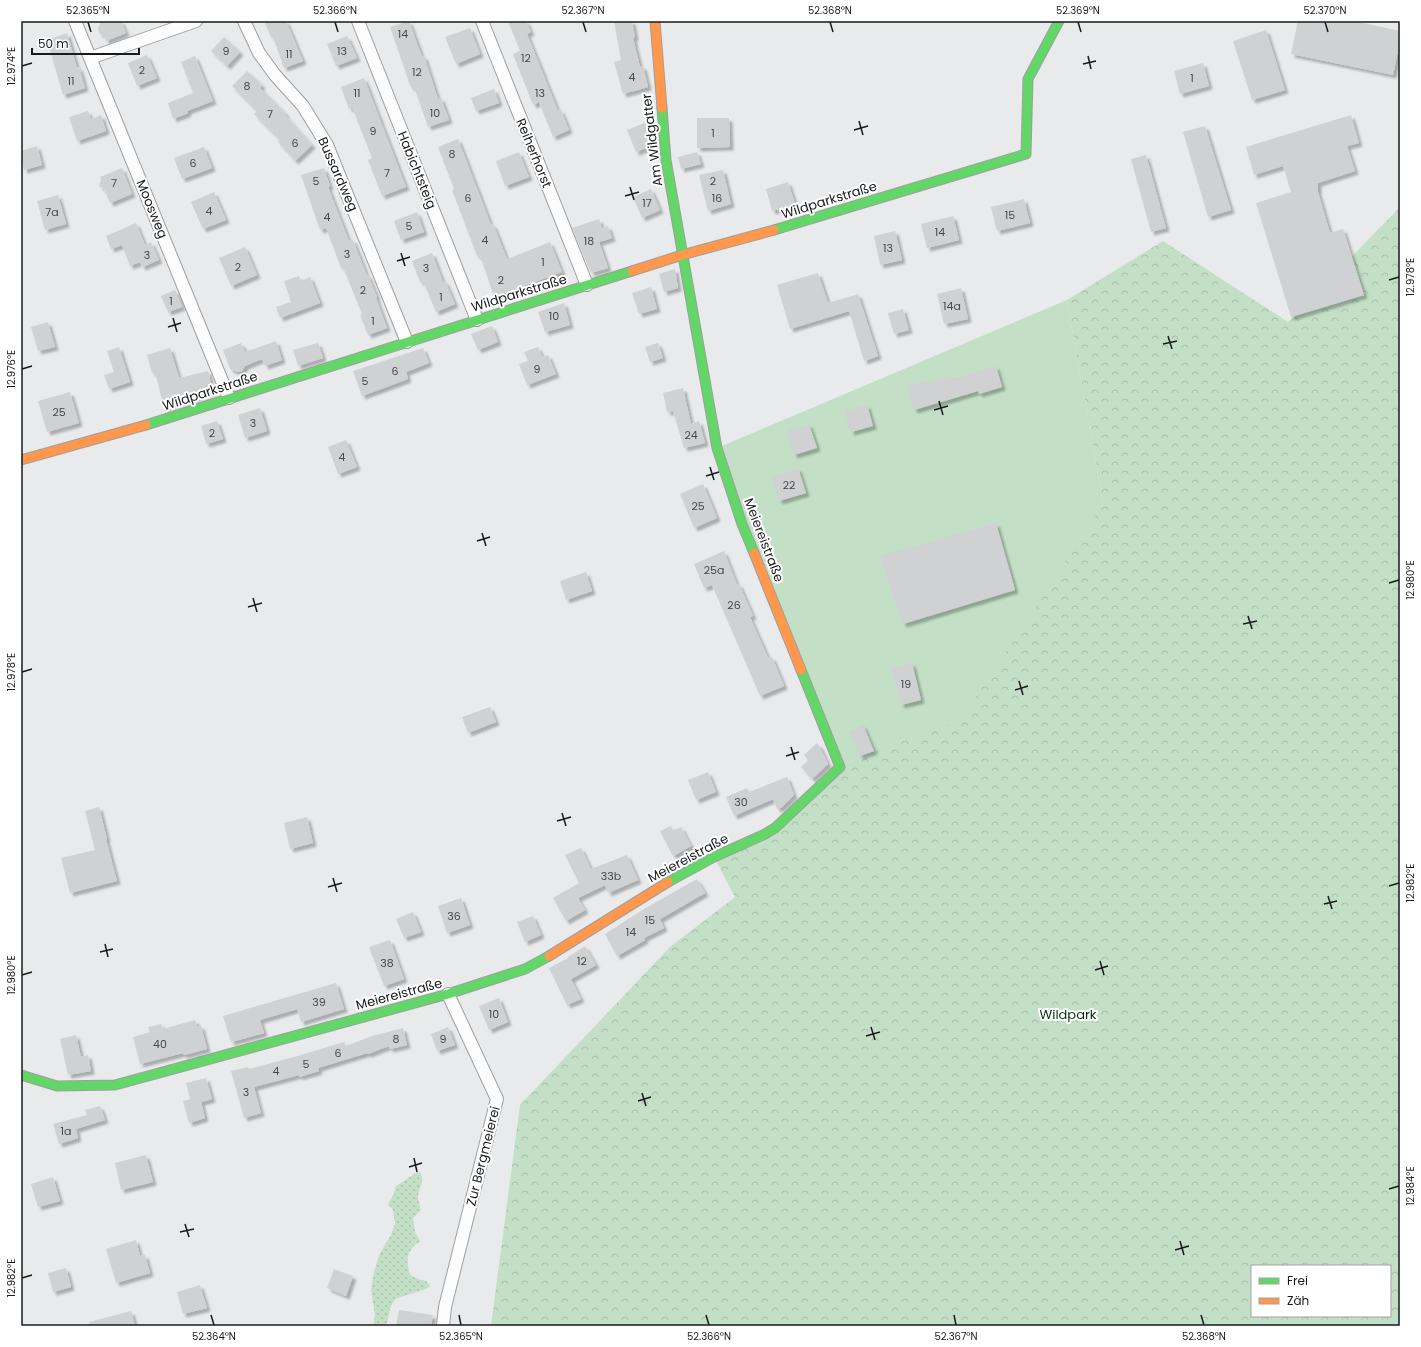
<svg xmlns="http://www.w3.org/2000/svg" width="1421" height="1347" font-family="Poppins,sans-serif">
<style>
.grass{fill:url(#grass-dots)}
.forest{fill:url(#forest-crowns);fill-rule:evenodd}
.pitch{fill:#c3dfc6}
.building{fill:#d0d1d2;filter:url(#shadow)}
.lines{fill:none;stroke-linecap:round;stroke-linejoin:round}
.street-casing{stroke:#9e9fa0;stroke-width:14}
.fast-casing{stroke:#9e9fa0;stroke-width:11}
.slow-casing{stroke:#9e9fa0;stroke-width:11}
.street{stroke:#fcfcfc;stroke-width:12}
.fast{stroke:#63d668;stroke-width:9}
.slow{stroke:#ff974d;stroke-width:9}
.ticks{fill:none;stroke:#191a1b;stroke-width:1.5}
.labels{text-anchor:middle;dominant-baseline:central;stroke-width:4;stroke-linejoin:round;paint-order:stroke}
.number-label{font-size:11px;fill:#474849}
.street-label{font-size:13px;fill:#191a1b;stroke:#fff}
.park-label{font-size:13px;fill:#01330b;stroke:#fff}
.neatline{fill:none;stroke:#191a1b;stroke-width:1.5}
.ticks-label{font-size:10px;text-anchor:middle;fill:#191a1b}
</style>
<defs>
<pattern id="grass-dots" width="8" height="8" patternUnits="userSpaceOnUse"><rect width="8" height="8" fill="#c3dfc6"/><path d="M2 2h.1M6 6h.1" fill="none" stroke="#a7bfaa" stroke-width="1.8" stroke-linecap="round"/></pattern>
<pattern id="forest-crowns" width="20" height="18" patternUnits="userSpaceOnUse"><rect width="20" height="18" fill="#c3dfc6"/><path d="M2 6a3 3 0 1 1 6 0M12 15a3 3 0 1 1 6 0" fill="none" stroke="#a7bfaa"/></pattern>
<filter id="shadow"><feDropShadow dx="3.5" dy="3.5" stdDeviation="1" flood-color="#0004"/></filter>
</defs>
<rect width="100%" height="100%" fill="#e8eaec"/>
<path class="grass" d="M419,1171C426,1181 419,1186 418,1197C418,1201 420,1206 421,1210L413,1218L415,1232L420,1241C406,1251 406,1259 410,1275L418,1279L426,1281L430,1286L426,1289L395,1299L391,1306L386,1326H373L375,1315L371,1289L374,1272L380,1253L391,1235L395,1223L393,1210L388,1204L394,1194L396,1186Z"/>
<path class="forest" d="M1400,207V1326H491L520,1105L670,947L735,897L714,857L765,834L840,767L861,756L1103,504L1067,300L1163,241L1288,322ZM1252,1266H1390V1316H1252Z"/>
<path class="pitch" d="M1067,300L1103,504L960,721L861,756L840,767L717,448Z"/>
<path class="building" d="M101,21H121L126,33L106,41L104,36L99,33L98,29Z
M264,21H286L303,61L284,68L273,37H271Z
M409,21L422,57L424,56L438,99L441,98L449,120L428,127L414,87L411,88L390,27Z
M508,21H526L531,32L527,34L558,111L561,110L569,130L553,137L539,102L533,105L513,54L520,51Z
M614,21H632L635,37L633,38L640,67L643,66L648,87L623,94L614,62L621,60Z
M1298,21H1354L1400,31V40L1393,75L1291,54Z
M470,28L480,54L456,64L445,37Z
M1266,30L1285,90L1252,100L1233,41Z
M67,33L77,68L79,67L85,88L63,95L47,40Z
M347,36L357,58L336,66L327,44Z
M224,37L240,52L227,66L211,51Z
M147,55L157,78L137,86L128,63Z
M195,56L213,101L187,111L188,113L173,119L168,103L193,93L181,62Z
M1203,63L1209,86L1180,94L1174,71Z
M247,71L262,85L260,88L286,114L285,115L312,145L295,161L278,142L280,140L254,114L257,111L232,86Z
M364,78L406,187L382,196L368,160L372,158L352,107L349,109L341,87Z
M494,89L499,103L476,111L471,98Z
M88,111L91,119L101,115L106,131L77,141L69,117Z
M1351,115L1359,143L1347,146L1355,171L1318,183V192L1330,233L1343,229L1364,295L1291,317L1256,203L1291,192L1283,166L1254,175L1246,147Z
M697,118H729L730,147L697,148Z
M647,122L654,139V145L636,152L627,130Z
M1205,126L1231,210L1208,217L1183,132Z
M458,139L491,225L493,224L507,259L550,242L562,272L494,297L480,255L477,256L452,190L454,189L438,147Z
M37,146L42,165L24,170L21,159V151Z
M204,147L212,168L182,179L174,158Z
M519,152L529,177L505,186L496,161Z
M697,152L701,164L681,169L678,157Z
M1146,155L1166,228L1151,232L1131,159Z
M122,168L132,194L110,203L104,189L99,186L101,180L100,177Z
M324,168L330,186L328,187L349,241L353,240L367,276L368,275L377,297L376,298L387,328L368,335L360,315L362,314L343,267L341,268L326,228L320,230L301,175Z
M723,170L731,204L708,211L699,175Z
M788,182L795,204L772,211L766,189Z
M651,189L660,210L642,218L633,197Z
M214,192L226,220L203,229L191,202Z
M58,195L66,224L45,230L37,201Z
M1024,199L1030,223L997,231L991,207Z
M417,212L424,232L401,240L394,221Z
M953,216L959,240L927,248L921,224Z
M599,219L602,228L608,226L612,238L599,242L608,268L591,273L572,228Z
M136,223L145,245L151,242L159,260L142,267L140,262L130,266L122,245L111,249L106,236Z
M895,231L902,260L880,265L874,236Z
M245,247L257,275L231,286L219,258Z
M432,253L443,282L445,281L455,304L436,312L423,281L420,282L412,261Z
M675,269L678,288L664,292L659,274Z
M818,273L828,303L858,294L878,356L864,361L849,311L790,329L777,285Z
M299,276L301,281L310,277L320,303L280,318L276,307L291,302L284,281Z
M651,287L657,309L639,314L632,293Z
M961,288L968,319L944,324L937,294Z
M175,290L182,307L168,312L161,296Z
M564,303L570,325L545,332L538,312Z
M903,309L909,330L894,334L888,313Z
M48,322L55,347L38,351L31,327Z
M492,326L498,342L478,350L471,334Z
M276,341L282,360L265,366L262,359L245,366L242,371L238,372L230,369L223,350L241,343L245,352Z
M318,343L323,358L298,366L293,350Z
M658,343L663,358L650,362L645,347Z
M119,347L130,382L109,389L104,375L114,372L107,351Z
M538,347L542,357L548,355L556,374L527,385L519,364L528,361L524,352Z
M170,348L179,378L208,371L213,392L164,408L155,372L152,373L147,355Z
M423,348L429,363L406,372L408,379L362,396L353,371Z
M996,366L1002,387L979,394L978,391L914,410L907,386L924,382V383L952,376L953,379Z
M683,388L691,424L699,421L705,443L684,448L673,411L667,412L663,393Z
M70,392L79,423L47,432L38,401Z
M867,405L873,426L851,432L845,411Z
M260,408L267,431L245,438L238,415Z
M217,421L223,439L206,444L201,426Z
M809,424L817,448L794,455L787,431Z
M346,440L357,467L338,474L328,447Z
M798,468L806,493L779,501L771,477Z
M703,484L717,518L694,528L680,494Z
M996,523L1015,590L903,624L880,556Z
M724,551L737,585L739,584L753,616L750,617L768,658L772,657L784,686L760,696L712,585L704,588L694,564Z
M586,572L592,591L566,600L560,581Z
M912,663L921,700L901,705L892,668Z
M490,707L496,722L468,733L462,717Z
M863,725L874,751L860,756L849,731Z
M817,743L820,747L828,764L812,779L801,767L808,760L804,755Z
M708,772L716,792L696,800L688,780Z
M787,777L794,795L782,807L777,809L773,799L734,816L726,797L747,788L749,792Z
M99,807L107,839H106L117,881L70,893L61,858L95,850L85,811Z
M307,817L313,843L290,849L284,823Z
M671,826L673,831L681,827L691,846L673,856L660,831Z
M581,848L591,869L627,855L638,880L608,893L605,885L578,898L585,910L566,921L553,898L579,883L565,855Z
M697,879L705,893L660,919L664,928L644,938L645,940L617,956L605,934L644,909Z
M461,898L470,925L447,933L438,906Z
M413,912L421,932L404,938L396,919Z
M533,916L541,935L525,942L517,922Z
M390,940L404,979L384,986L369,947Z
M585,946L596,965L571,979L581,999L567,1005L549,968L568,958V957Z
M336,983L344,1009L301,1022L297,1009L260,1020L264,1033L231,1042L223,1016Z
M499,998L508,1022L489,1030L479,1006Z
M195,1020L197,1026H201L207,1049L184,1055L183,1053L140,1064L133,1037L150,1032L148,1027L161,1024L163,1029Z
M448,1027L455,1045L437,1051L431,1034Z
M403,1028L407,1045L390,1049L389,1046L368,1054L367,1053L318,1068L319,1071L299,1077V1075L254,1087L261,1113L244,1118L231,1071L248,1067L249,1069L294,1057L344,1042L346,1046L372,1036Z
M76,1035L81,1057L88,1055L91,1071L68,1075L60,1039Z
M206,1078L212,1099L201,1102L205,1118L189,1123L183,1101L190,1099L186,1083Z
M100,1106L105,1120L76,1129L78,1138L59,1144L53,1124L87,1115L85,1110Z
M146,1155L153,1182L121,1190L115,1163Z
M53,1177L60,1201L38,1207L31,1184Z
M136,1240L140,1256L145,1255L150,1273L116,1283L106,1249Z
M66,1268L71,1287L53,1292L48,1273Z
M334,1269L353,1276L346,1296L327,1288Z
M200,1285L207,1308L183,1314L177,1292Z
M399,1310L433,1315L431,1326H396Z
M131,1311L135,1326H90L89,1322Z"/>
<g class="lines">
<g class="street-casing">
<path id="street" d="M75,21L229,398
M244,21L259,53L275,75L303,106L327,145L407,342
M358,21L477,320
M482,21L587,285
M90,58L196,21
M443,1326L445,1307L497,1099L448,994"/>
</g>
<g class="fast-casing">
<path id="fast" d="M662,108L666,160L717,448L742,524L754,553
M774,230L1026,154L1028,79L1059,21
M146,425L632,271
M668,882L714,857L765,834L775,828L840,767L801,670
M21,1075L57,1086L115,1085L448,994L525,969L549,956"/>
</g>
<g class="slow-casing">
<path id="slow" d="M655,21L662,108
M632,271L682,255L774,230
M21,460L146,425
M754,553L801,670
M549,956L668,882"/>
</g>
<use href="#street" class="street"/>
<use href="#fast" class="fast"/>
<use href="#slow" class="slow"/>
</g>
<path class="ticks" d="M88,22L91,32M335,22L338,32M583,22L586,32M830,22L833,32M1078,22L1081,32M1325,22L1328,32M1088,56L1091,69M1083,64L1096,61M22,66L32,63M859,121L863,135M854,130L868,126M630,187L634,200M625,196L639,192M401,253L405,266M397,261L410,257M1389,280L1399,277M173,318L177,332M168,327L181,323M1168,336L1172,349M1163,344L1177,341M22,369L32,366M939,401L943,415M934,410L948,406M710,467L714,480M706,476L719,472M482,533L486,546M477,541L490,537M1389,583L1399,580M253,598L257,612M248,607L262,603M1248,616L1252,629M1243,624L1257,621M22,672L32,669M1019,681L1023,695M1015,690L1028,686M791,747L795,760M786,756L799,752M562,813L566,826M557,821L571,817M333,878L337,892M1389,886L1399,883M328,887L342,883M1328,896L1332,909M1324,904L1337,901M105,944L108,957M100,952L113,949M1100,961L1104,975M1095,970L1108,966M22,975L32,972M871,1027L875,1040M866,1036L880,1032M642,1093L646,1106M638,1101L651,1097M414,1158L417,1172M409,1167L422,1163M1389,1189L1399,1186M185,1224L189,1237M180,1232L194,1229M1180,1241L1184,1255M1175,1250L1189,1246M22,1278L32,1275M211,1315L214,1325M459,1315L461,1325M706,1315L709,1325M954,1315L956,1325M1201,1315L1204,1325"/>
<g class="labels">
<g class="number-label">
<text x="403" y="34">14</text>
<text x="226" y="51">9</text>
<text x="342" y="51">13</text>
<text x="289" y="54">11</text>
<text x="526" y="58">12</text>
<text x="142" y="70">2</text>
<text x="417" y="72">12</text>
<text x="632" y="77">4</text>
<text x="1192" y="78">1</text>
<text x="71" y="81">11</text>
<text x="247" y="86">8</text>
<text x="357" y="93">11</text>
<text x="540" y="93">13</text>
<text x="435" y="113">10</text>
<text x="270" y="114">7</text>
<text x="373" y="131">9</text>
<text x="713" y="133">1</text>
<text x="295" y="143">6</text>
<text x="452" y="154">8</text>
<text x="193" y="163">6</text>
<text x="387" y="173">7</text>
<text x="316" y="181">5</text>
<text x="713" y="181">2</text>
<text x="114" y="183">7</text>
<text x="468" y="198">6</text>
<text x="717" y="198">16</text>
<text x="647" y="203">17</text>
<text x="209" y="211">4</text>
<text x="52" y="212">7a</text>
<text x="1010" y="215">15</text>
<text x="327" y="217">4</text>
<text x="409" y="226">5</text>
<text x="940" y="232">14</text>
<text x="485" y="240">4</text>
<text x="589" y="241">18</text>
<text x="888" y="248">13</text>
<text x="347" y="254">3</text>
<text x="147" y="255">3</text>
<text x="543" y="262">1</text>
<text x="238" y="267">2</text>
<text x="426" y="268">3</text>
<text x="501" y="280">2</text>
<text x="363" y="290">2</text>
<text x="441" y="297">1</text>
<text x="171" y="301">1</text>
<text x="952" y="306">14a</text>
<text x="554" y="316">10</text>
<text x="373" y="321">1</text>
<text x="537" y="369">9</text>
<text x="395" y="371">6</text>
<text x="365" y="381">5</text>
<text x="59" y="412">25</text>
<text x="253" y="423">3</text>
<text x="212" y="433">2</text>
<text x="691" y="435">24</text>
<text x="342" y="457">4</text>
<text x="789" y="485">22</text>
<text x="698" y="506">25</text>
<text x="714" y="570">25a</text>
<text x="734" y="605">26</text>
<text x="906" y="684">19</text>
<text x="741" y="802">30</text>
<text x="611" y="876">33b</text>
<text x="454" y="916">36</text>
<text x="650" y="920">15</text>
<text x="631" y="932">14</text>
<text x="582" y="961">12</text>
<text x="387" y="963">38</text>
<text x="319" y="1002">39</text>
<text x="494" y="1014">10</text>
<text x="396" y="1039">8</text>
<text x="443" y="1039">9</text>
<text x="160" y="1044">40</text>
<text x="338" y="1053">6</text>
<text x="306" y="1064">5</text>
<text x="276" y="1071">4</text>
<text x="246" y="1092">3</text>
<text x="66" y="1131">1a</text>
</g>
<g class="street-label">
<text transform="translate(652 140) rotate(-97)">Am Wildgatter</text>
<text transform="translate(534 153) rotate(68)">Reiherhorst</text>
<text transform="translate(417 170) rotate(68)">Habichtsteig</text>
<text transform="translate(338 174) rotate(66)">Bussardweg</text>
<text transform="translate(829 200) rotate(-17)">Wildparkstraße</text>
<text transform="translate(152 209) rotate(68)">Moosweg</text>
<text transform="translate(519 293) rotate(-17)">Wildparkstraße</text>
<text transform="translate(210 391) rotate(-18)">Wildparkstraße</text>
<text transform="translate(764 540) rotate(69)">Meiereistraße</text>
<text transform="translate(688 858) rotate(-28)">Meiereistraße</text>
<text transform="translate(399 994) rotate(-15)">Meiereistraße</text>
<text transform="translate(483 1156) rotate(-76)">Zur Bergmeierei</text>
</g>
<g class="park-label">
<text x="1068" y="1014">Wildpark</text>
</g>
</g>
<rect width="1421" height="1347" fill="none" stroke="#ffffff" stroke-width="44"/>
<rect x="1251" y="1265" width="140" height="52" fill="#ffffff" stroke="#a3a3a4"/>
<rect x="1259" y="1278" width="20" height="6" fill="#63d668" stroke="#a3a3a4"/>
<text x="1287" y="1285" font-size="12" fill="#191a1b">Frei</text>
<rect x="1259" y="1298" width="20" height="6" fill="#ff974d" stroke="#a3a3a4"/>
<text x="1287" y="1305" font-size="12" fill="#191a1b">Zäh</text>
<path d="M32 48v6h107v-6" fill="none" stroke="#191a1b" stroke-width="2"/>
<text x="38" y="48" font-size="12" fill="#191a1b" stroke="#ffffff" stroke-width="3" paint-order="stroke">50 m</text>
<rect x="22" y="22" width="1377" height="1303" class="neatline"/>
<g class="ticks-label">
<text x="88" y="14">52.365°N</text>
<text x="335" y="14">52.366°N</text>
<text x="583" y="14">52.367°N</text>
<text x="830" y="14">52.368°N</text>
<text x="1078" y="14">52.369°N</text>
<text x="1325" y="14">52.370°N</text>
<text transform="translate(11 66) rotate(-90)" y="4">12.974°E</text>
<text transform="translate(1410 277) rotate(-90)" y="4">12.978°E</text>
<text transform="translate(11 369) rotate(-90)" y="4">12.976°E</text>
<text transform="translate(1410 580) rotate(-90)" y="4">12.980°E</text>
<text transform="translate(11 672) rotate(-90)" y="4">12.978°E</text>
<text transform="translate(1410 883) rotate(-90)" y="4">12.982°E</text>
<text transform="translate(11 975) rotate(-90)" y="4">12.980°E</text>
<text transform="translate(1410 1186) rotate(-90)" y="4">12.984°E</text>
<text transform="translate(11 1278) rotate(-90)" y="4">12.982°E</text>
<text x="214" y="1340">52.364°N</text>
<text x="461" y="1340">52.365°N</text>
<text x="709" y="1340">52.366°N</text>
<text x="956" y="1340">52.367°N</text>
<text x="1204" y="1340">52.368°N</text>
</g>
</svg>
